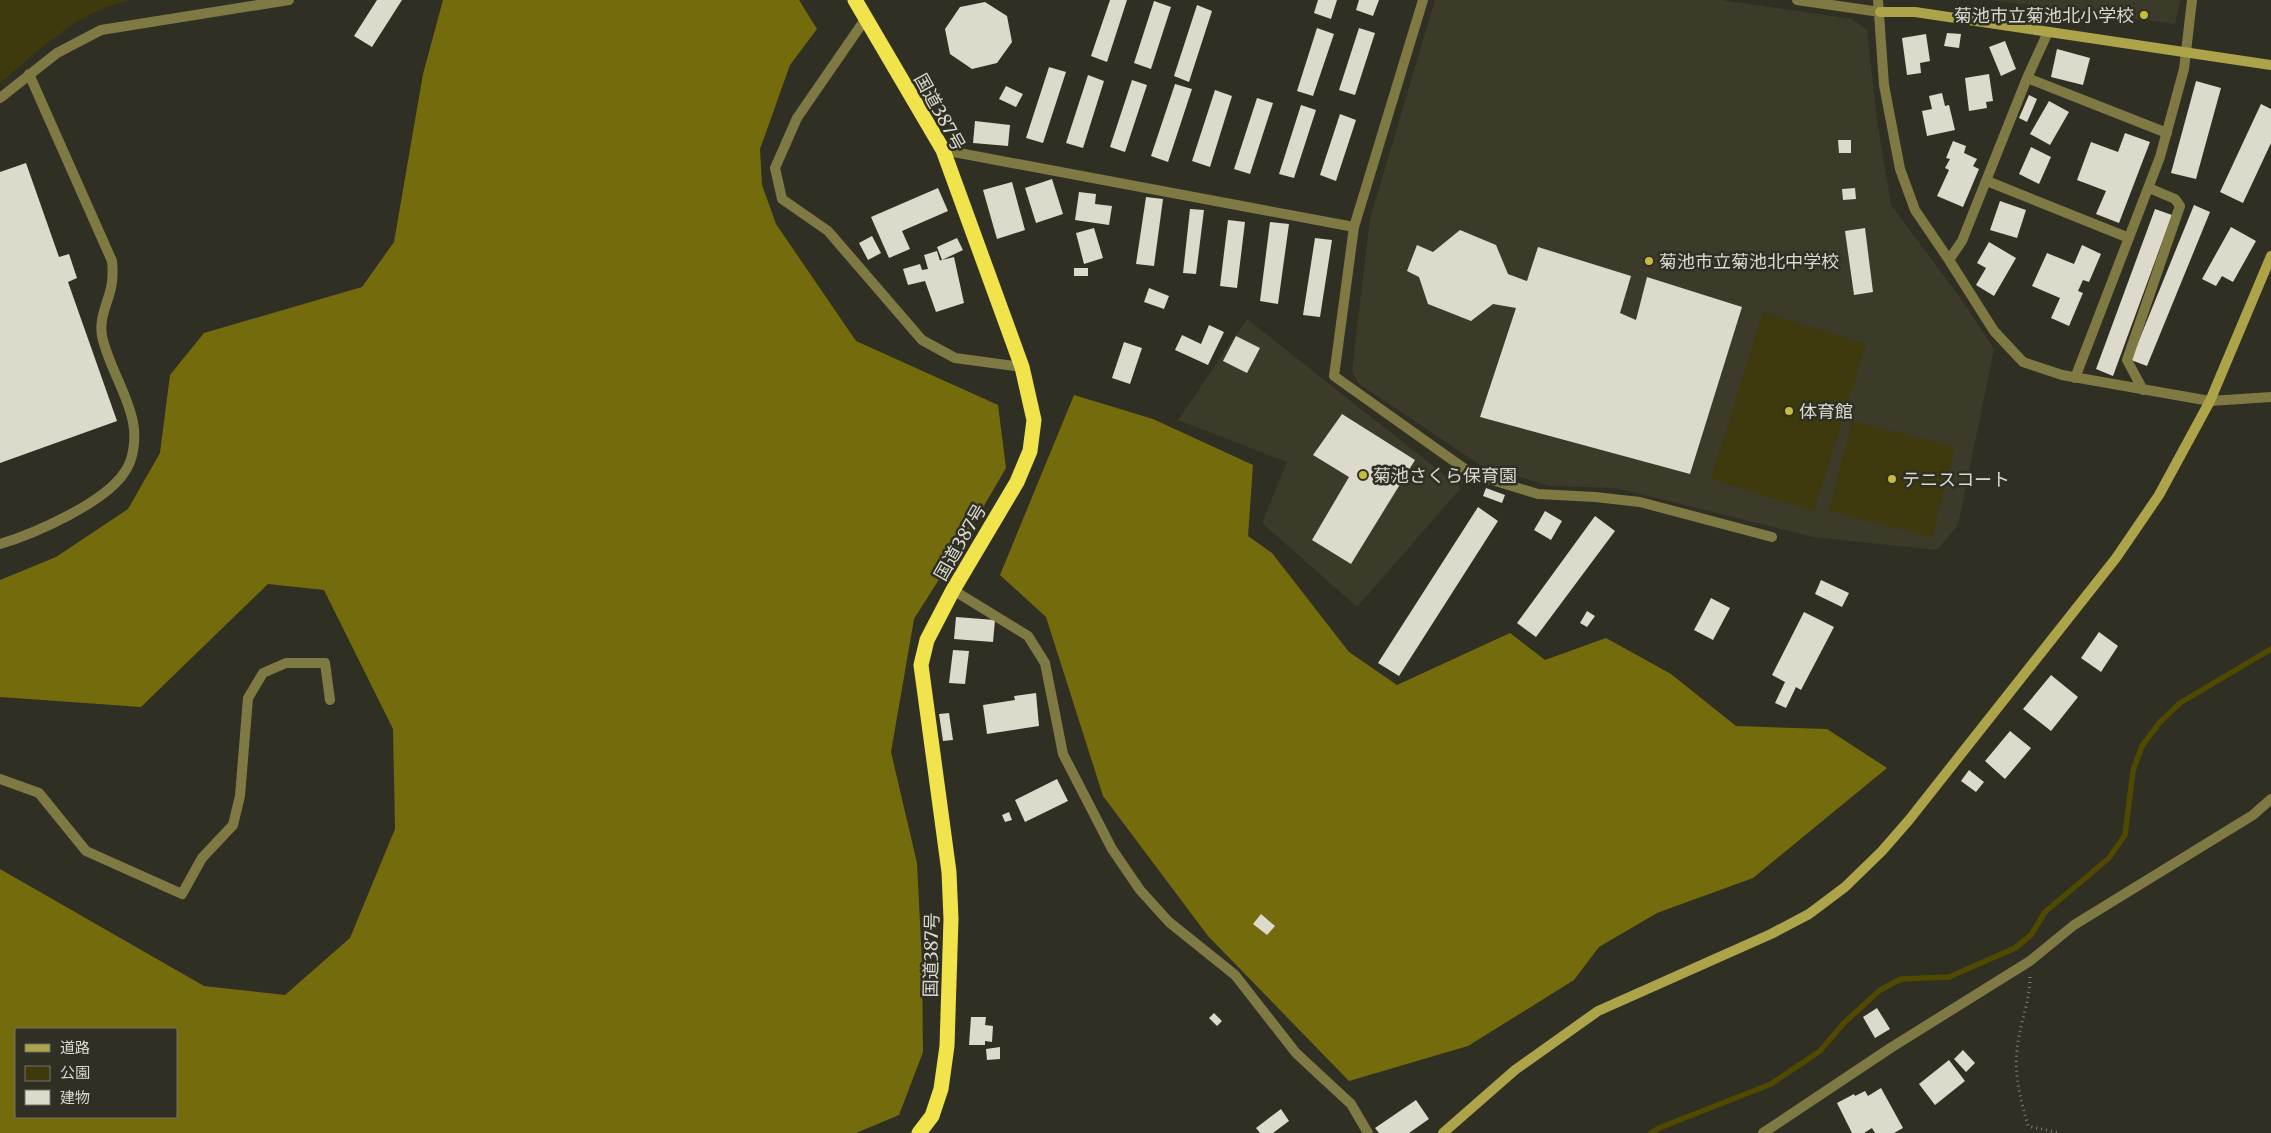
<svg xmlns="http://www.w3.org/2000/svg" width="2271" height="1133" font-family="Merriweather,'Noto Sans JP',serif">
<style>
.built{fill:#3c3b29}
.green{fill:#3e3a0e}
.forest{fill:#736b0c;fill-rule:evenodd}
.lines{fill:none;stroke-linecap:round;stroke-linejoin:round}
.stream{stroke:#504a01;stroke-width:5.5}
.building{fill:#dbdacb}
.path{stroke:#808076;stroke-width:3;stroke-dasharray:1 4;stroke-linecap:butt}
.lane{stroke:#7f7a44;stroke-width:10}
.street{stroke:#7f7a44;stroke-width:10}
.secondary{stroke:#ada44a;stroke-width:10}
.highway{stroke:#f0e34b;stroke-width:15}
.poi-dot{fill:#c7bb3c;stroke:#302f23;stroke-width:2}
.labels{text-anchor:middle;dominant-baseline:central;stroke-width:5;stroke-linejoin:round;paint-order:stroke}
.poi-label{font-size:18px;fill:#dadad3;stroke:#302f23;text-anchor:start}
.street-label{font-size:18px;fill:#dadad3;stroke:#302f23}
</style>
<rect width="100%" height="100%" fill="#302f23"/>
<path class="built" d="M1435,0H1721L1852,19L1867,30L1877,120L1891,205L1964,303L1994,349L1958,525L1937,550L1813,537L1616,488L1550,486L1480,465L1358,383L1352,370L1370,219Z
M1990,0H2180L2175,24Z
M1247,319L1461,488L1357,607L1262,523L1287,462L1178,420Z"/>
<path class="green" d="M0,0H132C79,9 40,50 0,83Z
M1763,312L1866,344L1814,511L1711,479Z
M1852,421L1955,447L1932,537L1829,511Z"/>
<path class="forest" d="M443,0H799L817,29L790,65L760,149L762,185L776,224L856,341L998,405L1006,468L967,535L914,619L891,752L917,863L922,962L923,1052L899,1115L856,1133H0V869L204,986L285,995L350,938L395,829L393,729L324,590L268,584L141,707L0,697V580L56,557L128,509L160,453L170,375L204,333L362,287L394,242L423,74ZM176,1029V1117H16V1029Z
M1074,395L1153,419L1253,465L1248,536L1272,553L1349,652L1397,685L1510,633L1545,660L1606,638L1671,674L1736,726L1827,729L1887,768L1753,878L1657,913L1599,947L1574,980L1468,1046L1349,1081L1208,936L1103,796L1046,617L1000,575Z"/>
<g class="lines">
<path class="stream" d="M1651,1133L1659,1128L1771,1084L1820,1051L1844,1023L1880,990L1901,979L1949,977L2015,948L2031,935L2045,912L2109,858L2125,835L2133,771L2142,746L2160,722L2180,703L2271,649"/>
</g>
<path class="building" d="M377,0H402L372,47L354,36Z
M1110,0H1127L1107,62L1091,56Z
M1318,0H1337L1331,19L1314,13Z
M1359,0H1379L1373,16L1356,10Z
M1154,1L1171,7L1151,69L1134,63Z
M985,2L1007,16L1012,42L997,63L972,69L950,54L945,29L960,7Z
M1197,5L1212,11L1189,82L1174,76Z
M1317,28L1334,34L1313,96L1297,91Z
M1359,28L1375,33L1355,95L1339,90Z
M1947,33L1961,34L1959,48L1944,46Z
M1926,34L1930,61L1920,63L1921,73L1907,75L1902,38Z
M2005,41L2016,69L2001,76L1989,47Z
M2057,49L2090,58L2083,85L2051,77Z
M1049,67L1066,72L1043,143L1026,138Z
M1989,74L1993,101L1986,102L1987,108L1969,111L1965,78Z
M1088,75L1104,81L1083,148L1066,143Z
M1132,80L1147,85L1125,152L1110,147Z
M2196,81L2221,88L2196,179L2171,173Z
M1175,84L1192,89L1168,162L1151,156Z
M1006,86L1023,94L1016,107L999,99Z
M1215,90L1232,96L1210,167L1192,161Z
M1942,93L1945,106L1949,105L1955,130L1927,136L1922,111L1932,109L1929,96Z
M2029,95L2037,99L2027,122L2019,118Z
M1257,98L1273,103L1250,174L1234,169Z
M2049,101L2069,112L2050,145L2030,134Z
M2261,104L2271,109V143L2243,203L2220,192Z
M1301,105L1316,110L1294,178L1279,174Z
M1340,114L1356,120L1336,181L1320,175Z
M975,121L1010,125L1008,146L973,143Z
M2125,133L2150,142L2119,223L2096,214L2106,191L2077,180L2091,142L2118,152Z
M1838,140H1851V153H1839Z
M1953,141L1966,146L1964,153L1977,159L1973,166L1979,169L1963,207L1937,196L1949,170L1945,168L1950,159L1946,158Z
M2031,147L2051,157L2039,184L2019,174Z
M26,163L59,257L69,254L77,278L68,282L117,421L0,463V172Z
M1052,179L1063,214L1036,223L1025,188Z
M1012,182L1025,230L997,239L983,190Z
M938,188L948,211L902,231L910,249L889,258L871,217Z
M1855,188L1856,199L1843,200L1842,189Z
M1079,192L1096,194L1095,204L1112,206L1109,225L1075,220Z
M1146,197L1163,199L1154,266L1136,264Z
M2000,201L2026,210L2017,238L1990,230Z
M2194,205L2210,212L2147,366L2131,360Z
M1190,209L1204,210L1196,274L1183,273Z
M2155,209L2172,215L2113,376L2096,369Z
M1228,220L1245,222L1237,288L1220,286Z
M1270,222L1289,224L1278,304L1260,301Z
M2231,227L2256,241L2233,282L2222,276L2216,286L2202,279Z
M1094,228L1103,258L1084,264L1076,233Z
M1865,228L1873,292L1854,295L1845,231Z
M1460,230L1496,245L1508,274L1527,281L1538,247L1631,276L1620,313L1636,320L1647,277L1742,307L1690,474L1480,417L1516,308L1493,304L1471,321L1428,304L1419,277L1407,271L1417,245L1433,252Z
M872,236L881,253L868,260L859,243Z
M957,238L963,250L942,260L937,247Z
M1315,238L1332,240L1320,317L1303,315Z
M1989,242L2016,258L1994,296L1976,285L1986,268L1977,263Z
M2082,245L2101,254L2089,282L2083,280L2078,291L2083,293L2069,326L2051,318L2060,298L2032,286L2047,253L2074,264Z
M937,251L940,261H938L954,257L964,303L936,312L925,281L908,285L903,269L920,264L922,270L928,269L924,255Z
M1074,268H1088V276H1074Z
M1149,288L1169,296L1164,309L1144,302Z
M1209,325L1224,332L1208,365L1175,350L1182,335L1201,344Z
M1236,336L1260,348L1247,373L1223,361Z
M1124,342L1142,348L1130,384L1112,378Z
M1342,414L1415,460L1351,564L1312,540L1349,477L1313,455Z
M1486,488L1505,495L1502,503L1483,496Z
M1478,507L1498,521L1399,676L1378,663Z
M1545,511L1562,521L1551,540L1534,530Z
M1595,516L1615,531L1536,637L1517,623Z
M1821,580L1849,593L1842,607L1815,594Z
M1711,598L1730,608L1713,640L1694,630Z
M1587,611L1595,616L1587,627L1580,623Z
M1804,612L1834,627L1801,690L1796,687L1786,708L1775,703L1785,682L1772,675Z
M956,617L995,620L993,642L954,639Z
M2099,632L2118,646L2101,672L2081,658Z
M953,650L969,651L965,684L949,683Z
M2051,675L2078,697L2051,731L2023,709Z
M1036,693L1039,726L987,734L983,705L1015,700L1014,696Z
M949,713L953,740L943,741L939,714Z
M2010,731L2031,748L2005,779L1985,761Z
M1969,770L1984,782L1976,792L1961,781Z
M1057,779L1068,801L1025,822L1015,800Z
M1009,812L1012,820L1005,822L1002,815Z
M1261,914L1275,926L1267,935L1253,924Z
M1877,1008L1890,1029L1875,1038L1863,1017Z
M1214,1013L1222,1021L1217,1026L1209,1018Z
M971,1017H986L985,1025L993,1026L992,1042L985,1041V1045H969Z
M1000,1047V1059L987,1060L986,1049Z
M1963,1050L1975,1063L1966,1072L1954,1059Z
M1949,1060L1965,1081L1935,1105L1919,1084Z
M1881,1088L1903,1128L1894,1133H1875L1872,1128L1864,1133H1852L1837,1103L1854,1094L1855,1096L1865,1091L1868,1096Z
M1416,1100L1429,1119L1409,1133H1379L1375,1128Z
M1281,1109L1289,1121L1273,1133H1260L1256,1128Z"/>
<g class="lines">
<path class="path" d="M2030,977C2030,1002 2019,1025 2017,1050C2014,1077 2021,1101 2028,1126L2060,1133"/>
<path class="lane" d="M0,98L57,53L101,30L289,0
M0,544C34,534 104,503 124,473C134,460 136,438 133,422C127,392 108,365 102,336C99,318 107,305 111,288C113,279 113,270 112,261L29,74"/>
<path class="street" d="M1797,0L1880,12
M1878,0L1884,85L1900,169L1915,210L1949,260L1994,331L2023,362L2062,375L2210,401L2271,397
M866,18L797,118L775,168L782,199L828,231L922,340L955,358L1022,367
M2027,78L2167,133
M943,150L1354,227L1423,0
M1987,181L2129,238
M1354,227L1334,376L1472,474L1538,494L1595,497L1640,502L1772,537
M1949,260L1962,241L2027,78L2048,32
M2075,378L2160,157L2184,69L2192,0
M2143,390L2127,360L2180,206L2175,199L2149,188
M953,590L1028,636L1045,663L1063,754L1112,849L1140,890L1169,922L1235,975L1296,1053L1351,1104L1368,1133
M0,779L39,793L86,851L182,894L202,858L233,825L240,796L248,698L263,673L286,663H325L330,700
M1763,1133L1892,1047L2030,961L2074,925L2253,815L2271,799"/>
<path class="secondary" d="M1880,12H1915L2271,65
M1443,1133L1515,1070L1598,1011L1771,934L1809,914L1845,887L1882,851L1909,820L2116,558L2159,495L2210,401L2271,256"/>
<path class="highway" d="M855,0L943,150L1022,367L1034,420L1030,451L1017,482L953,590L927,640L921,665L949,872L951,919L947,1046L941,1089L932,1116L919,1133"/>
</g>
<g class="poi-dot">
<circle cx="2144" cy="15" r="5"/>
<circle cx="1649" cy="261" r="5"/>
<circle cx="1789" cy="411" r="5"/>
<circle cx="1363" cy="475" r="5"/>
<circle cx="1892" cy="479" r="5"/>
</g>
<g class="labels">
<g class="poi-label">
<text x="2134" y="15" text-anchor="end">菊池市立菊池北小学校</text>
<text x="1659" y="261">菊池市立菊池北中学校</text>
<text x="1799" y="411">体育館</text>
<text x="1373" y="475">菊池さくら保育園</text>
<text x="1902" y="479">テニスコート</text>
</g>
<g class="street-label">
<text transform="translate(940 112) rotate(61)">国道387号</text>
<text transform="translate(960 542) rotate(-60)">国道387号</text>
<text transform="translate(931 955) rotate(-89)">国道387号</text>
</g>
</g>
<rect x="15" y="1028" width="162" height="90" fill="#302f23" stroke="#747369"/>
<rect x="25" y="1044" width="25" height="8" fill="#ada44a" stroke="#747369"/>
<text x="60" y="1053" font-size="15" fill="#dadad3">道路</text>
<rect x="25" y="1066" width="25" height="15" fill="#3e3a0e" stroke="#747369"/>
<text x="60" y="1078" font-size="15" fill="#dadad3">公園</text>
<rect x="25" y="1090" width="25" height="15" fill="#dbdacb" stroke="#747369"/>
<text x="60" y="1103" font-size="15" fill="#dadad3">建物</text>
</svg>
